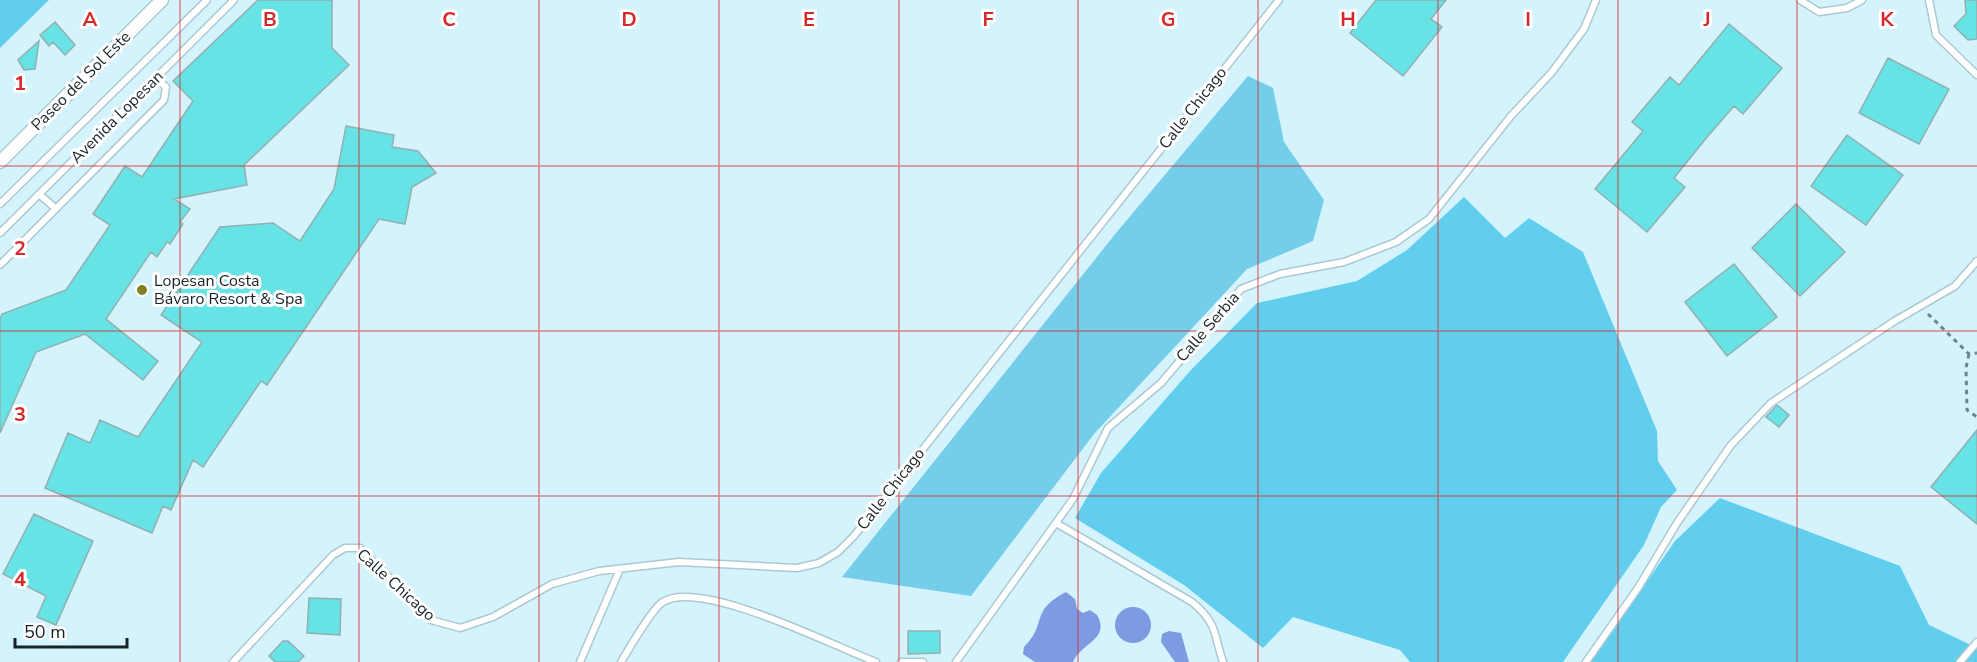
<svg xmlns="http://www.w3.org/2000/svg" width="1977" height="662" font-family="'Nunito Sans',sans-serif">
<style>
.green{fill:#74cde9}
.forest{fill:#61ceee}
.water{fill:#7c9be1}
.building{fill:#67e2e5;stroke:#91b0b0;stroke-width:1.5}
.lines{fill:none;stroke-linecap:round;stroke-linejoin:round}
.service-casing{stroke:#acc9d2;stroke-width:9}
.minor-casing{stroke:#acc9d2;stroke-width:15}
.path{stroke:#71858b;stroke-width:3;stroke-dasharray:4.5 4.5;stroke-linecap:butt}
.service{stroke:#fff;stroke-width:6}
.minor{stroke:#fff;stroke-width:12}
.grid{fill:none;stroke:#d62828;stroke-width:1.5;stroke-opacity:0.55}
.poi-dot{fill:#818028;stroke:#fff;stroke-width:2}
.labels{text-anchor:middle;dominant-baseline:central;stroke-width:6;stroke-linejoin:round;paint-order:stroke}
.street-label{font-size:16px;fill:#182327;stroke:#fff}
.poi-label{font-size:16px;fill:#182327;stroke:#fff;text-anchor:start}
.grid-label{font-size:20px;text-anchor:middle;font-weight:bold;fill:#d62828;stroke:#fff;stroke-width:6;stroke-linejoin:round;paint-order:stroke}
</style>
<rect width="100%" height="100%" fill="#d5f3fd"/>
<path class="green" d="M1248,76L1273,88L1284,142L1324,200L1313,241L1247,269L1094,434L971,596L842,577L1116,233Z"/>
<path class="forest" d="M0,0H49L0,48Z
M1464,197L1505,238L1529,218L1583,252L1657,431L1658,461L1677,490L1661,507L1644,545L1563,662H1410L1400,650L1293,617L1263,648L1184,585L1075,518L1101,473L1190,371L1257,303L1357,281L1407,250Z
M1720,498L1900,566L1929,625L1977,648V662H1591L1675,541Z"/>
<path class="water" d="M1066,592L1075,599L1077,609L1083,613L1090,610L1097,615C1111,639 1081,643 1073,662H1035L1023,654L1024,647C1048,624 1029,611 1066,592Z
M1115 625a18 18 0 1 1 36 0a18 18 0 1 1-36 0Z
M1169,631L1181,633L1189,662H1175L1161,642L1162,634Z"/>
<path class="building" d="M258,0H332V48L349,65L244,165L247,185L174,199L190,209L180,222L183,224L170,244L167,242L157,257L151,252L106,319L158,361L143,380L85,334L36,352L0,433V319L2,314L66,290L110,225L93,214L125,166L142,177L193,101L173,81Z
M1376,0H1446L1431,19L1442,27L1403,76L1350,33Z
M1965,0H1977V39L1968,40L1954,26L1966,14Z
M55,22L75,45L65,55L53,42L49,46L40,35Z
M1729,24L1782,68L1743,114L1734,106L1708,136L1674,178L1685,187L1647,232L1595,189L1643,131L1632,122L1670,77L1679,85Z
M39,41L35,69L24,70L18,60Z
M1888,58L1949,89L1919,144L1859,113Z
M346,126L394,135L392,147L418,151L436,173L412,187L405,224L379,219L267,385L261,381L203,467L193,460L171,510L163,506L152,533L45,488L68,433L90,443L100,420L138,437L202,342L161,315L220,227L273,223L300,241L334,189Z
M1847,135L1903,175L1866,225L1811,186Z
M1796,204L1845,252L1800,296L1752,248Z
M1734,264L1777,317L1727,356L1685,302Z
M1777,405L1789,415L1779,427L1766,417Z
M1977,430V524L1931,487Z
M34,514L93,541L56,625L37,617L46,596L3,574Z
M309,598L341,599L340,635L307,633Z
M908,631H940V653L908,654Z
M283,641H288L304,656L298,662H275L269,656Z"/>
<g class="lines">
<g class="service-casing">
<path id="service" d="M1800,0L1819,12L1847,8L1862,0
M1929,0L1936,35L1977,75
M39,194L55,208
M0,204L207,0
M0,233L234,0
M0,265L164,100L166,87L156,78
M1056,523L1192,602C1218,624 1213,632 1223,662
M233,662L333,555L345,548H360L431,620L460,628L493,617L552,584L599,571L679,562L797,568L819,563L838,552L854,536L1279,0
M580,662L620,569
M621,662C629,649 652,608 663,602C701,578 835,647 876,662
M901,662H923
M956,662L1073,499L1108,428L1161,383L1241,289L1280,274L1344,262L1396,242L1429,219L1511,116L1552,72L1584,29L1596,0
M1586,662L1638,588L1677,523L1731,445L1771,403L1893,322L1955,286L1977,261
M1960,662L1977,642"/>
</g>
<g class="minor-casing">
<path id="minor" d="M0,162L162,0"/>
</g>
<path class="path" d="M1928,314L1969,354L1977,353
M1969,354L1966,368L1967,410L1977,417"/>
<use href="#service" class="service"/>
<use href="#minor" class="minor"/>
</g>
<path class="grid" d="M180,0V662M359,0V662M539,0V662M719,0V662M899,0V662M1078,0V662M1258,0V662M1438,0V662M1618,0V662M1797,0V662M0,166H1977M0,331H1977M0,496H1977"/>
<circle class="poi-dot" cx="142" cy="290" r="6"/>
<g class="labels">
<g class="street-label">
<text transform="translate(81 81) rotate(-45)">Paseo del Sol Este</text>
<text transform="translate(1193 108) rotate(-52)">Calle Chicago</text>
<text transform="translate(117 117) rotate(-45)">Avenida Lopesan</text>
<text transform="translate(1208 327) rotate(-49)">Calle Serbia</text>
<text transform="translate(891 489) rotate(-52)">Calle Chicago</text>
<text transform="translate(396 585) rotate(42)">Calle Chicago</text>
</g>
<g class="poi-label">
<text x="154" y="281">Lopesan Costa<tspan x="154" dy="18">Bávaro Resort &amp; Spa</tspan></text>
</g>
</g>
<g class="grid-label">
<text x="90" y="26">A</text>
<text x="270" y="26">B</text>
<text x="449" y="26">C</text>
<text x="629" y="26">D</text>
<text x="809" y="26">E</text>
<text x="988" y="26">F</text>
<text x="1168" y="26">G</text>
<text x="1348" y="26">H</text>
<text x="1528" y="26">I</text>
<text x="1707" y="26">J</text>
<text x="1887" y="26">K</text>
<text x="20" y="90">1</text>
<text x="20" y="255">2</text>
<text x="20" y="421">3</text>
<text x="20" y="586">4</text>
</g>
<path d="M15 638v9h112v-9" fill="none" stroke="#182327" stroke-width="3"/>
<text x="24" y="638" font-size="18" fill="#182327" stroke="#ffffff" stroke-width="4.5" paint-order="stroke">50 m</text>
</svg>
